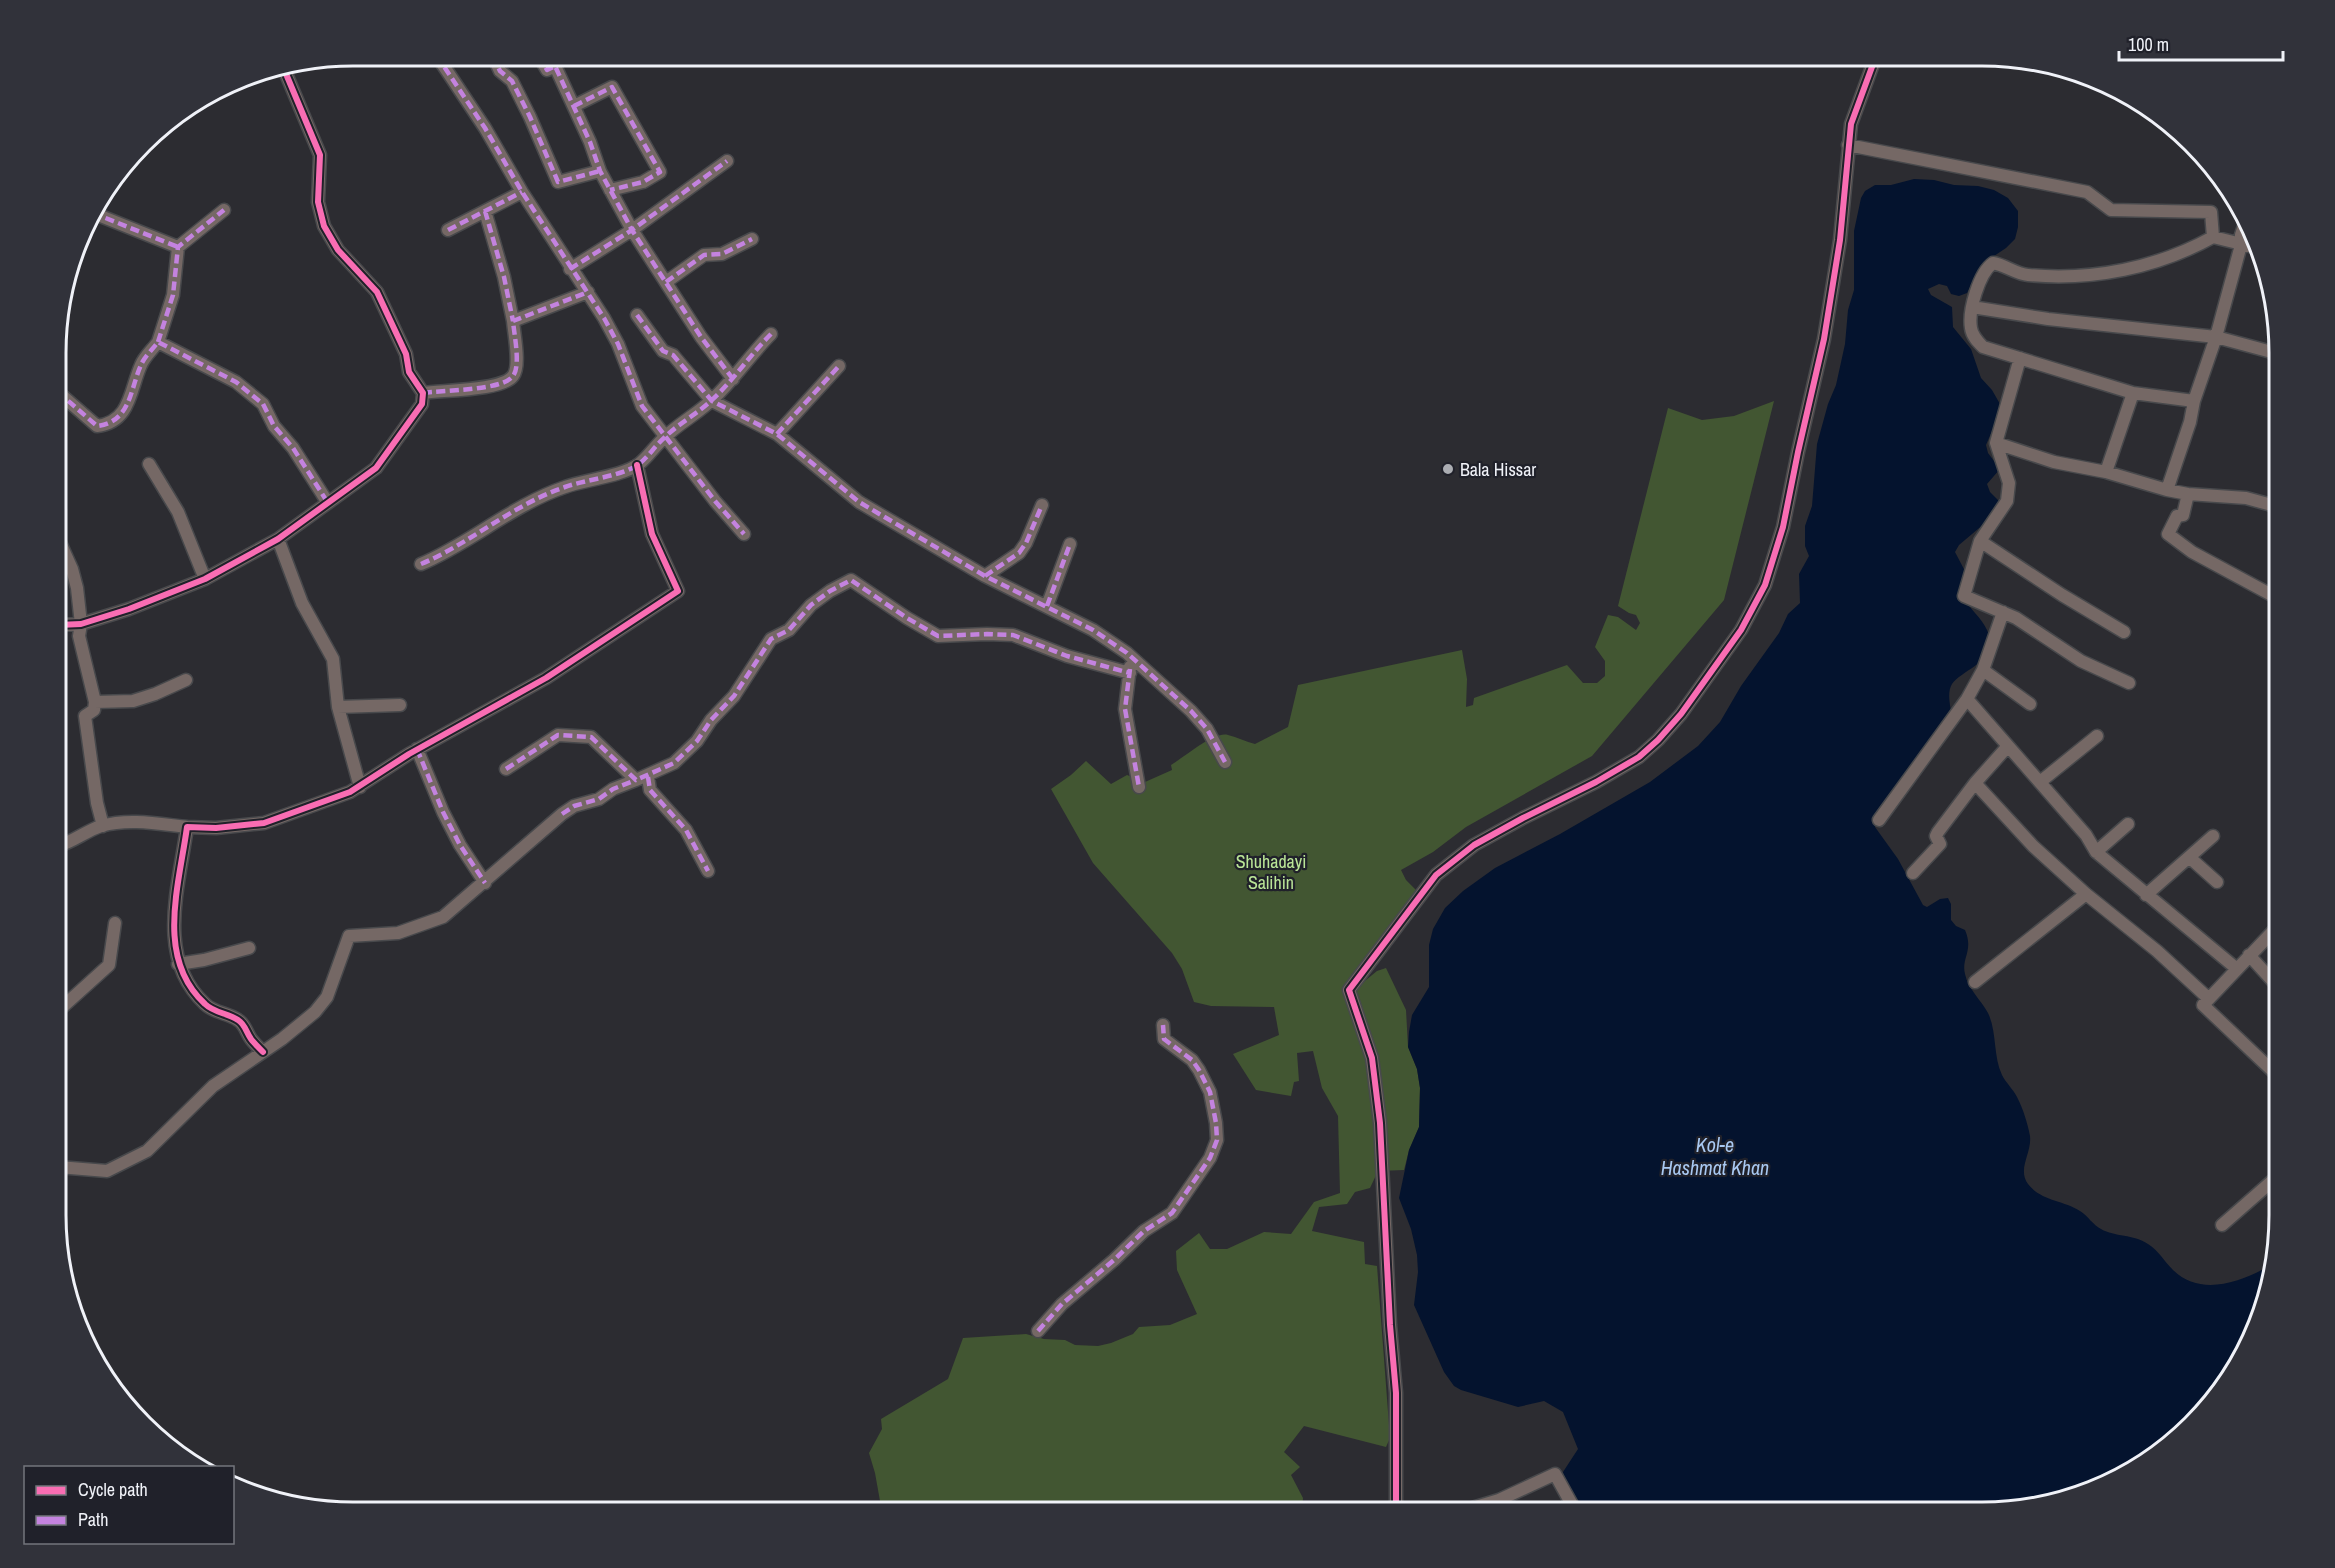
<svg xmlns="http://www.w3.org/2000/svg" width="2335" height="1568" font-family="'Archivo Narrow',sans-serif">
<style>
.green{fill:#425632}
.water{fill:#04132e}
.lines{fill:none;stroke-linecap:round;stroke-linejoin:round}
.minor-casing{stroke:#48494c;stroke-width:15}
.minor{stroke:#756865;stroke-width:12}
.quiet{stroke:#c483df;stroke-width:4.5;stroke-dasharray:9 4.5;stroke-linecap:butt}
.cycleway-casing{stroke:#20212a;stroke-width:10}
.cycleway{stroke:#f96db3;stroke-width:6}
.poi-dot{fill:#abadb2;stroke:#20212a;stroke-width:2}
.labels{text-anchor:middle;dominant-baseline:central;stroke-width:4.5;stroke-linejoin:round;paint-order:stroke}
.poi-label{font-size:18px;fill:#f0f2f8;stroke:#20212a;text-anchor:start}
.park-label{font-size:18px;fill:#bae597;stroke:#20212a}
.water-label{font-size:20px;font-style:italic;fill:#a9c9f2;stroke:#20212a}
.rim{fill:none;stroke:#f0f2f8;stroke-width:3}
</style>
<rect width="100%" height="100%" fill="#2c2c31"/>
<path class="green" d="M1774,401L1724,600L1592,756L1466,827L1433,852L1401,870L1406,880L1417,891L1353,974L1361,984L1377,971L1386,968L1406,1010L1408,1047L1417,1069L1420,1088L1419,1127L1409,1150L1404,1170L1378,1171L1370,1188L1355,1192L1347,1204L1319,1207L1312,1231L1364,1242L1365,1264L1377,1266L1390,1438L1386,1447L1304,1426L1284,1452L1300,1467L1291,1475L1303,1498L1302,1512H882L875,1473L869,1453L882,1429L881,1419L948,1379L963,1338L1026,1334L1044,1339L1065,1340L1075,1345L1098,1346L1111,1343L1133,1334L1139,1327L1170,1325L1197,1314L1177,1270L1176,1251L1199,1233L1210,1249H1227L1264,1232L1291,1234L1314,1202L1340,1193L1338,1116L1322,1088L1313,1051L1297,1053L1299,1081L1294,1082L1291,1096L1256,1090L1233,1054L1279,1035L1274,1007L1211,1006L1194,1002L1182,969L1172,953L1093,863L1051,789L1071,775L1086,761L1111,784L1127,775L1145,782L1172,770L1171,765C1185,757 1214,731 1228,735C1237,737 1246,742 1255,744L1288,727L1298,685L1462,650L1467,679L1466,707L1473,705L1474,698L1567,665L1583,683H1597L1605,676V661L1595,647L1608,615L1618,617L1636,630L1640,623L1636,615L1629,613L1618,606L1668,408L1702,420L1734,416Z"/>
<path class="water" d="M1914,179L1934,180L1954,185L1978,186L1994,190L2008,198L2018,211V227L2015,239L2006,248L1982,264L1967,293L1959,296L1951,294L1947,286L1939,284L1928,289L1931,295L1952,307L1953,327L1971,349L1981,378L1992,390L2000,404V412L1986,445L1988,453L2000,469L1987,484L1990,492L2000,502L1991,518L1959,545L1955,552L1966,573L1962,597C1969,607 1982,619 1987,630C2001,661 1962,669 1952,684C1947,692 1950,704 1951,712L1875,819V827L1898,859L1923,905L1927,907L1940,899L1948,898L1951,904V920L1956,926L1965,930C1974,951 1961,958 1965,974C1968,989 1981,1000 1988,1013C1997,1031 1993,1056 2002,1075C2006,1083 2013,1089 2017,1097C2023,1108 2028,1125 2030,1136C2032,1153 2017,1169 2028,1184C2041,1201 2063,1200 2080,1211C2088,1216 2093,1225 2101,1229C2115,1237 2133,1234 2148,1244C2159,1251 2164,1261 2173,1270C2202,1298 2243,1281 2273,1264L2264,1310L2229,1380L2178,1438L2130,1473L2059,1502L2001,1512H1589C1574,1502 1565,1490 1563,1472L1578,1449L1563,1412L1544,1401L1518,1407L1461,1390L1454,1386L1444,1372L1414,1305L1418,1272L1417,1255L1411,1229L1399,1198L1409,1150L1419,1127L1420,1088L1417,1069L1408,1047L1409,1032L1412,1015L1429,987V945L1433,929L1445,908L1463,891L1495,868L1560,834L1650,782L1698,746L1720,722L1741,686L1779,633L1788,614L1800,603L1799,574L1809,556L1805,546V526L1812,506L1817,444L1828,404L1836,385L1845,344L1848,310L1854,290V231L1861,198L1865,191L1875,185H1891Z"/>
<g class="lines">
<g class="minor-casing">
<path id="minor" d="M437,56L485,128L522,192L604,318L618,344L642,406L715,501L744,534
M493,56L500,71L512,81L530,117L558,182L600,171
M539,56L547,70L555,66L590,142L600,171L632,230L701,337L733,379
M574,106L612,87L660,172L643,182L610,190
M1848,145L2087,192L2111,210L2211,212L2213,237
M485,211L504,277L513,321
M93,213L178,247
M448,230L522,192
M570,269L632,230L727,161
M666,282L704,255L722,254L752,239
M1972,307L2048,319L2216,337L2279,354
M637,315L663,351L673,355L712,401L777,434L859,502L985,576L1093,630L1127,653L1191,711L1207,729L1225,762
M158,342L173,295L178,247L224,210
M2020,358L1996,443L2009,483L2007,501L1980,541L1964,596L2016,618L2081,661L2129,683
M58,392L97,426C131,422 130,389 141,365C144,357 153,349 158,342L236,382L263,404L274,426L293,448L328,503
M423,393C442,390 502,391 513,376C521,366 514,334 513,321L588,292
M2194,401L2133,393L1983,347C1978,342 1972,336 1971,328C1968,311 1979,273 1993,263C2005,265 2016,274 2028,275C2092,281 2157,268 2213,237L2258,248
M777,434L839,366
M1996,443L2054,462L2106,472L2167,490L2188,494L2246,498L2279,507
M149,464L178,512L205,579
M2106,472L2133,393
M2167,490L2190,422L2194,401L2216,337L2241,245V235L2246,220
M2188,494L2183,515L2177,516L2168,534L2192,552L2279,599
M58,538L72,569L77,588L81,624L79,636L95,702L94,710L85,716L97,803L103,826
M278,539L302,603L333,659L338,707L360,787
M1980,541L2062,595L2124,632
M421,564C471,543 512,505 565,487C584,480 623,476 639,464C648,457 655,446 664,438C679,423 699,413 714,398C735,378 751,354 771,334
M985,576L1019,553L1026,543L1042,505
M1047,606L1070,544
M58,625L81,624L129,609L205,579L278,539L376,468L422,404L423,393L409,372L406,354L377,292L338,250L324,226L318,202L320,155L284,69
M1130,667L1125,709L1139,787
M1983,670L2030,704
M1967,699L2086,835L2096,852L2237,969
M95,702L133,701L155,694L186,680
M338,707L400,705
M2008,746L1975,783L2033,846L2086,894L2157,951L2208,998
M417,749L443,812L460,845L485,883
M506,769L558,735L591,737L636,780L674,763L697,741L711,720L734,696L771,639L789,630L811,605L830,591L851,580L907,618L938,636L987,634L1013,635L1067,656L1130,673
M648,777L650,790L686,830L708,871
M2040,782L2097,736
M1879,820L1967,699L1983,670L2003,612
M58,846C73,842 86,831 101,826C129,818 159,824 187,827
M2096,852L2128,824
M2189,857L2217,882
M1913,873L1940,844L1936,836L1938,832L1975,783
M2146,895L2213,836
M2279,925L2203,1005L2279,1077
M2249,955L2279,988
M178,964L204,960L249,948
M1975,982L2086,894
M58,1011L109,965L115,923
M263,1052C259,1048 254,1043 251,1039C246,1032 245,1024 238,1020C228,1013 214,1013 205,1004C155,958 179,886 187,827L216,828L264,823L350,792L409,754L546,678L678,591L652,534L637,465
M58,1167L107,1171L147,1151L213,1086L282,1039L315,1012L327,997L349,936L398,933L443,917L562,814L574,806L599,799L613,789L636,780
M2222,1225L2279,1175
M1038,1331L1062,1304L1114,1260L1144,1231L1172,1213L1210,1158L1217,1140L1216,1123L1210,1092L1199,1070L1192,1060L1164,1039L1163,1025
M1396,1512V1393L1390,1325L1380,1123L1372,1058L1349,990L1436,875L1474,845L1523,818L1596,782L1639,757L1658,740L1681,714L1741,630L1765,585L1783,527L1798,452L1824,339L1840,240L1851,124L1876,56
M1459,1512L1499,1500L1555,1474L1576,1512"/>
</g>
<use href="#minor" class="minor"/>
<path class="quiet" d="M437,56L485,128L522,192L604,318L618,344L642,406L715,501L744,534
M493,56L500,71L512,81L530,117L558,182L600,171
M539,56L547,70L555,66L590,142L600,171L632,230L701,337L733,379
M574,106L612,87L660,172L643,182L610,190
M485,211L504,277L513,321
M93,213L178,247
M448,230L522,192
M570,269L632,230L727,161
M666,282L704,255L722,254L752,239
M637,315L663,351L673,355L712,401L777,434L859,502L985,576L1093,630L1127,653L1191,711L1207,729L1225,762
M158,342L173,295L178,247L224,210
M58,392L97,426C131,422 130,389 141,365C144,357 153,349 158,342L236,382L263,404L274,426L293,448L328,503
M423,393C442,390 502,391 513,376C521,366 514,334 513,321L588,292
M777,434L839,366
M421,564C471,543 512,505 565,487C584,480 623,476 639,464C648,457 655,446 664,438C679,423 699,413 714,398C735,378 751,354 771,334
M985,576L1019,553L1026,543L1042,505
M1047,606L1070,544
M1130,669L1125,709L1139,787
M417,749L443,812L460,845L485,883
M506,769L558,735L591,737L636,780L674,763L697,741L711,720L734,696L771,639L789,630L811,605L830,591L851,580L907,618L938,636L987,634L1013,635L1067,656L1130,673
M648,777L650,790L686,830L708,871
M562,814L574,806L599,799L613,789L636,780
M1038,1331L1062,1304L1114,1260L1144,1231L1172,1213L1210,1158L1217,1140L1216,1123L1210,1092L1199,1070L1192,1060L1164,1039L1163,1025"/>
<g class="cycleway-casing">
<path id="cycleway" d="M58,625L81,624L129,609L205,579L278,539L376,468L422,404L423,393L409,372L406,354L377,292L338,250L324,226L318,202L320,155L284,69
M263,1052C259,1048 254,1043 251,1039C246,1032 245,1024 238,1020C228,1013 214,1013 205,1004C155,958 179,886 187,827L216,828L264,823L350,792L409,754L546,678L678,591L652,534L637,465
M1396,1512V1393L1390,1325L1380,1123L1372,1058L1349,990L1436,875L1474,845L1523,818L1596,782L1639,757L1658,740L1681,714L1741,630L1765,585L1783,527L1798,452L1824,339L1840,240L1851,124L1876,56"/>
</g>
<use href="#cycleway" class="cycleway"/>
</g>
<circle class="poi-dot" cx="1448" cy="469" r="6"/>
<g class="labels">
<g class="poi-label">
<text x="1460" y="469">Bala Hissar</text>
</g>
<g class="park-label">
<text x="1271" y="861">Shuhadayi<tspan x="1271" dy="21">Salihin</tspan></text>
</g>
<g class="water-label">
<text x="1715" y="1144">Kol-e<tspan x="1715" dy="23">Hashmat Khan</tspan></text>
</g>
</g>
<path d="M0 0H2335V1568H0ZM353 66H1982A287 287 0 0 1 2269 353V1215A287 287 0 0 1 1982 1502H353A287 287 0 0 1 66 1215V353A287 287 0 0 1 353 66Z" fill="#31323a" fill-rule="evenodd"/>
<path class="rim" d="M353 66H1982A287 287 0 0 1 2269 353V1215A287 287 0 0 1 1982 1502H353A287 287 0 0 1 66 1215V353A287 287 0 0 1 353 66Z"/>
<rect x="24" y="1466" width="210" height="78" fill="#20212a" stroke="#73757c" stroke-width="1.5"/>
<rect x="36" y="1486" width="30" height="9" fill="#f96db3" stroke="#73757c" stroke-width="1.5"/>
<text x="78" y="1496" font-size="18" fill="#f0f2f8">Cycle path</text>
<rect x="36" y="1516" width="30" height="9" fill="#c483df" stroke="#73757c" stroke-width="1.5"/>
<text x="78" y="1526" font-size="18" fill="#f0f2f8">Path</text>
<path d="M2119 51v9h164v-9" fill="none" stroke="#f0f2f8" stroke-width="3"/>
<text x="2128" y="51" font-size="18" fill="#f0f2f8" stroke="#20212a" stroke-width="4.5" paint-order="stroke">100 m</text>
</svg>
